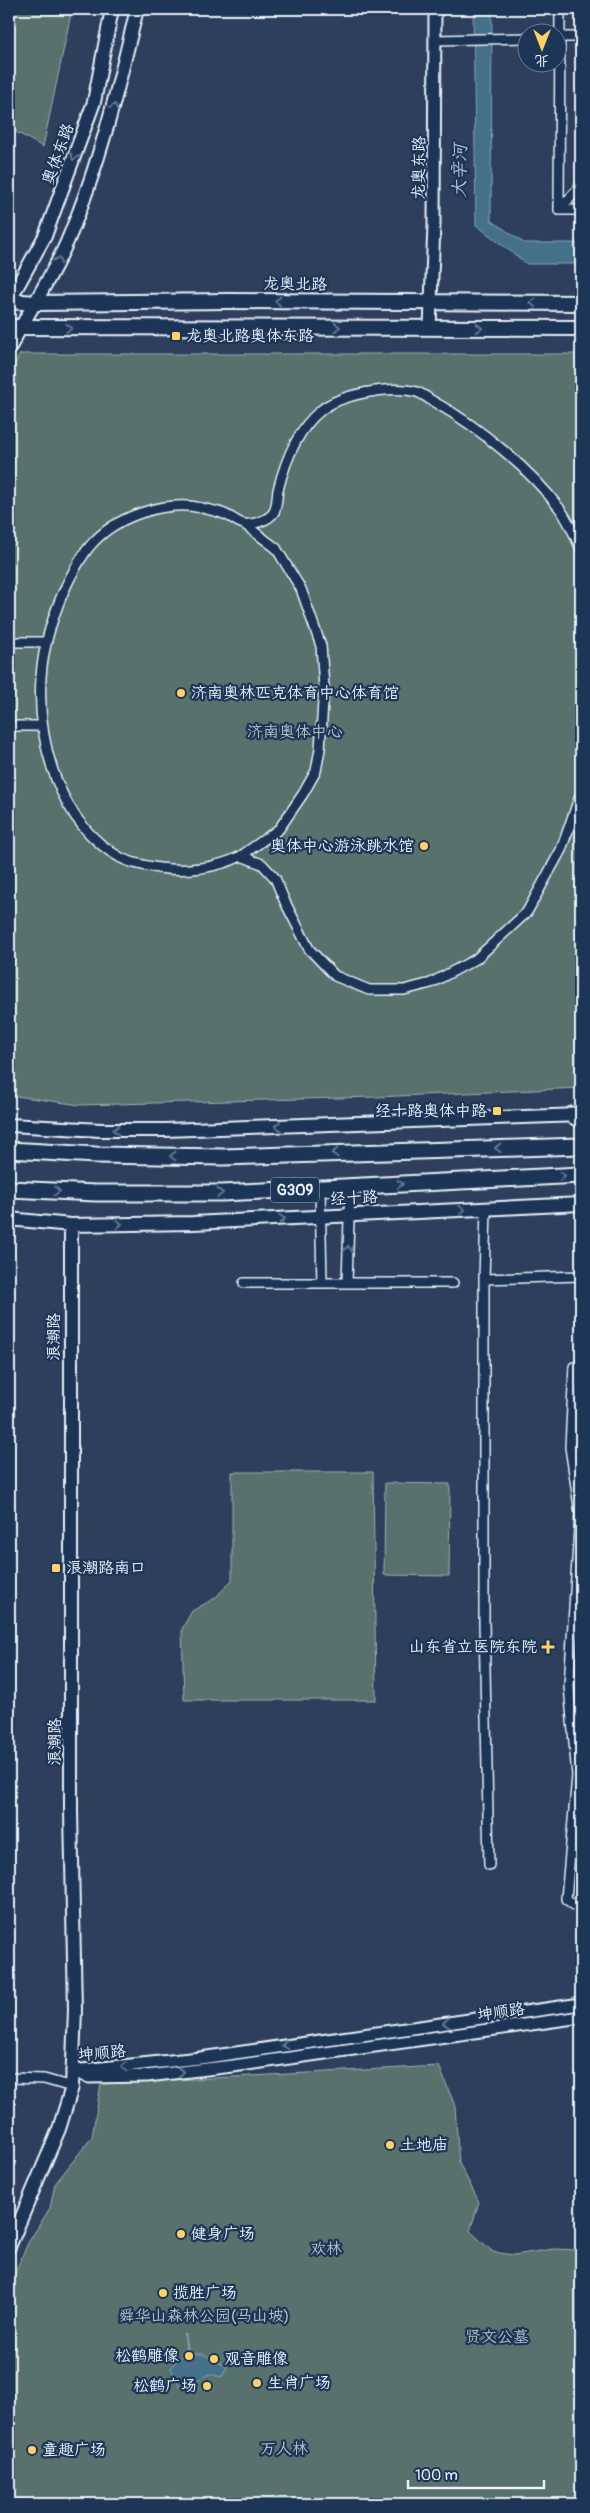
<svg xmlns="http://www.w3.org/2000/svg" width="590" height="2513" font-family="Pangolin,'LXGW WenKai TC',sans-serif">
<style>
.green{fill:#59716d;stroke:#a0b1b2}
.water{fill:#44708a;stroke:#86a4b6}
.lines{fill:none;stroke-linecap:round;stroke-linejoin:round}
.stream{stroke:#86a4b6;stroke-width:2.5}
.minor-casing{stroke:#e8f1f8;stroke-width:12}
.tertiary-casing{stroke:#e8f1f8;stroke-width:15}
.secondary-casing{stroke:#e8f1f8;stroke-width:16}
.primary-casing{stroke:#e8f1f8;stroke-width:18}
.trunk-casing{stroke:#e8f1f8;stroke-width:19}
.minor{stroke:#1d3557;stroke-width:9}
.tertiary{stroke:#1d3557;stroke-width:11}
.secondary{stroke:#1d3557;stroke-width:12}
.primary{stroke:#1d3557;stroke-width:14}
.trunk{stroke:#1d3557;stroke-width:15}
.oneway{stroke:#64778f}
.poi-dot{fill:#ffd166;stroke:#1d3557;stroke-width:2}
.labels{text-anchor:middle;dominant-baseline:central;stroke-width:4.5;stroke-linejoin:round;paint-order:stroke}
.shield{fill:#1d3557;stroke:#abb9c8;stroke-width:1}
.shield-label{font-size:15px;font-weight:bold;fill:#e8f1f8}
.street-label{font-size:16px;fill:#e8f1f8;stroke:#1d3557}
.poi-label{font-size:16px;fill:#e8f1f8;stroke:#1d3557;text-anchor:start}
.park-label{font-size:16px;fill:#b6c4c7;stroke:#1d3557}
.water-label{font-size:18px;font-style:italic;fill:#afc4d2;stroke:#1d3557}
</style>
<rect width="100%" height="100%" fill="#2d3f5d"/>
<filter id="ink" filterUnits="userSpaceOnUse"><feTurbulence type="fractalNoise" baseFrequency=".02" numOctaves="2"/><feDisplacementMap in="SourceGraphic" scale="10" xChannelSelector="R" yChannelSelector="G"/><feConvolveMatrix kernelMatrix="1 2 1 2 8 2 1 2 1" color-interpolation-filters="sRGB"/></filter>
<g filter="url(#ink)">
<path class="green" d="M9,9H72L43,147L9,128Z
M20,354H581V1088L375,1097L80,1105L9,1095V375Z
M232,1472H373L376,1700H184L182,1629L192,1611L215,1598L232,1580Z
M385,1483L450,1484L449,1576L384,1575Z
M439,2066L455,2106L459,2163L479,2202L470,2231L493,2252L514,2255L553,2249L581,2250V2504H9V2286L28,2243L50,2208L55,2184L92,2137L101,2084Z"/>
<path class="water" d="M473,9H492L491,220L524,243H581V264H527L476,225Z
M188,2354H203L227,2367L222,2377L209,2374L187,2386L179,2385L171,2368L178,2358Z"/>
<g class="lines">
<path class="stream" d="M185,2335L188,2354"/>
<g class="minor-casing">
<path id="minor" d="M560,9L559,210H581
M558,37H581
M435,40L528,38
M559,210L581,186
M581,549C575,536 569,521 560,509C531,470 479,427 436,403C430,400 423,394 417,392C391,385 340,394 320,411C297,430 285,462 278,490C277,496 277,506 274,512C269,520 254,525 244,524C237,523 231,516 224,514C217,511 209,510 202,508C165,500 115,516 90,546C82,555 75,569 69,580C55,608 43,645 41,677C37,743 59,824 121,858C132,864 147,866 159,868C186,872 217,868 241,856L262,864L275,878L285,902L309,949L335,976L369,990H404L431,983L476,959L527,912L561,850L581,793
M9,642H47
M9,726H43
M241,856L279,829L303,794L316,771L320,749L324,687L321,646L301,589L276,548L244,524
M320,1188L322,1283
M486,1209L484,1279V1621L489,1865
M484,1279L581,1276
M244,1283H453
M347,1283L350,1187
M581,1366L574,1367L570,1447L580,1513L569,1686L577,1776L566,1899L581,1910
M9,2078L44,2079L72,2087"/>
</g>
<g class="tertiary-casing">
<path id="tertiary" d="M430,328L434,225L435,9
M581,2004L200,2058L72,2071L89,2077L147,2076L233,2066L581,2017"/>
</g>
<g class="secondary-casing">
<path id="secondary" d="M9,301L45,236L94,102L112,9
M9,349C28,313 50,280 67,242C99,167 118,88 137,9
M9,1125L101,1130H165L581,1115
M9,1219L71,1225L193,1223L581,1204
M9,2247L59,2129L72,2087L75,2010L71,1811V1225"/>
</g>
<g class="primary-casing">
<path id="primary" d="M9,301L36,303L229,301L581,303
M9,327L581,328"/>
</g>
<g class="trunk-casing">
<path id="trunk" d="M572,1115L581,1120
M9,1150L96,1155L223,1157L581,1146
M9,1189L96,1193H222L581,1175"/>
</g>
<use href="#minor" class="minor"/>
<use href="#tertiary" class="tertiary"/>
<use href="#secondary" class="secondary"/>
<use href="#primary" class="primary"/>
<use href="#trunk" class="trunk"/>
</g>
<defs><path id="oneway-chevron" d="M-2-3.5L2.5 0L-2 3.5" fill="none" stroke-width="1.6" stroke-linecap="round" stroke-linejoin="round" transform="scale(1.25)"/></defs>
<g class="oneway">
<use href="#oneway-chevron" transform="translate(114 107) rotate(-74)"/>
<use href="#oneway-chevron" transform="translate(74 157) rotate(110)"/>
<use href="#oneway-chevron" transform="translate(58 260) rotate(-64)"/>
<use href="#oneway-chevron" transform="translate(278 301) rotate(-179)"/>
<use href="#oneway-chevron" transform="translate(533 303) rotate(-180)"/>
<use href="#oneway-chevron" transform="translate(337 327)"/>
<use href="#oneway-chevron" transform="translate(69 328)"/>
<use href="#oneway-chevron" transform="translate(479 328)"/>
<use href="#oneway-chevron" transform="translate(278 1126) rotate(178)"/>
<use href="#oneway-chevron" transform="translate(116 1130) rotate(180)"/>
<use href="#oneway-chevron" transform="translate(498 1148) rotate(178)"/>
<use href="#oneway-chevron" transform="translate(335 1153) rotate(178)"/>
<use href="#oneway-chevron" transform="translate(173 1156) rotate(-179)"/>
<use href="#oneway-chevron" transform="translate(562 1176) rotate(-3)"/>
<use href="#oneway-chevron" transform="translate(400 1184) rotate(-3)"/>
<use href="#oneway-chevron" transform="translate(57 1191) rotate(3)"/>
<use href="#oneway-chevron" transform="translate(220 1193) rotate(-1)"/>
<use href="#oneway-chevron" transform="translate(462 1210) rotate(-3)"/>
<use href="#oneway-chevron" transform="translate(282 1219) rotate(-3)"/>
<use href="#oneway-chevron" transform="translate(119 1224) rotate(-1)"/>
<use href="#oneway-chevron" transform="translate(348 1249) rotate(-88)"/>
<use href="#oneway-chevron" transform="translate(446 2023) rotate(173)"/>
<use href="#oneway-chevron" transform="translate(285 2045) rotate(171)"/>
<use href="#oneway-chevron" transform="translate(124 2067) rotate(175)"/>
<use href="#oneway-chevron" transform="translate(181 2072) rotate(-6)"/>
</g>
</g>
<g class="poi-dot">
<rect x="171" y="331" width="10" height="10" rx="2.5"/>
<circle cx="181" cy="693" r="5"/>
<circle cx="424" cy="846" r="5"/>
<rect x="492" y="1106" width="10" height="10" rx="2.5"/>
<rect x="51" y="1563" width="10" height="10" rx="2.5"/>
<path d="M545.5 1639.5h5v5h5v5h-5v5h-5v-5h-5v-5h5z"/>
<circle cx="390" cy="2145" r="5"/>
<circle cx="181" cy="2234" r="5"/>
<circle cx="163" cy="2293" r="5"/>
<circle cx="189" cy="2356" r="5"/>
<circle cx="214" cy="2359" r="5"/>
<circle cx="257" cy="2383" r="5"/>
<circle cx="207" cy="2386" r="5"/>
<circle cx="32" cy="2450" r="5"/>
</g>
<g class="labels">
<rect class="shield" x="271" y="1177.5" width="48" height="25" rx="4"/>
<g class="shield-label">
<text x="295" y="1190">G309</text>
</g>
<g class="street-label">
<text transform="translate(58 154) rotate(-70)">奥体东路</text>
<text transform="translate(419 168) rotate(-89)">龙奥东路</text>
<text transform="translate(295 284) rotate(1)">龙奥北路</text>
<text transform="translate(354 1198) rotate(-3)">经十路</text>
<text transform="translate(54 1337) rotate(-90)">浪潮路</text>
<text transform="translate(55 1742) rotate(-90)">浪潮路</text>
<text transform="translate(501 2012) rotate(-8)">坤顺路</text>
<text transform="translate(102 2053) rotate(-5)">坤顺路</text>
</g>
<g class="poi-label">
<text x="186" y="336">龙奥北路奥体东路</text>
<text x="191" y="693">济南奥林匹克体育中心体育馆</text>
<text x="414" y="846" text-anchor="end">奥体中心游泳跳水馆</text>
<text x="487" y="1111" text-anchor="end">经十路奥体中路</text>
<text x="66" y="1568">浪潮路南口</text>
<text x="537" y="1647" text-anchor="end">山东省立医院东院</text>
<text x="400" y="2145">土地庙</text>
<text x="191" y="2234">健身广场</text>
<text x="173" y="2293">揽胜广场</text>
<text x="179" y="2356" text-anchor="end">松鹤雕像</text>
<text x="224" y="2359">观音雕像</text>
<text x="267" y="2383">生肖广场</text>
<text x="197" y="2386" text-anchor="end">松鹤广场</text>
<text x="42" y="2450">童趣广场</text>
</g>
<g class="park-label">
<text x="295" y="732">济南奥体中心</text>
<text x="326" y="2249">欢林</text>
<text x="204" y="2316">舜华山森林公园(马山坡)</text>
<text x="497" y="2337">贤文公墓</text>
<text x="284" y="2449">万人林</text>
</g>
<g class="water-label">
<text transform="translate(460 171) rotate(-89)">大辛河</text>
</g>
</g>
<rect width="590" height="2513" fill="none" stroke="#1d3557" stroke-width="30"/>
<rect x="15" y="15" width="560" height="2483" fill="none" stroke="#e8f1f8" stroke-width="2" filter="url(#ink)"/>
<g transform="translate(542 48) rotate(180)"><circle r="24" fill="#1d3557" stroke="#6e8097"/>
<path d="M0-4L9 19L0 12L-9 19Z" fill="#ffd166"/>
<text y="-8" font-size="14" font-weight="bold" text-anchor="middle" fill="#e8f1f8">北</text>
</g>
<path d="M408 2480v8h136v-8" fill="none" stroke="#e8f1f8" stroke-width="2.5"/>
<text x="415" y="2480" font-size="15" fill="#e8f1f8" stroke="#1d3557" stroke-width="4" paint-order="stroke">100 m</text>
</svg>
